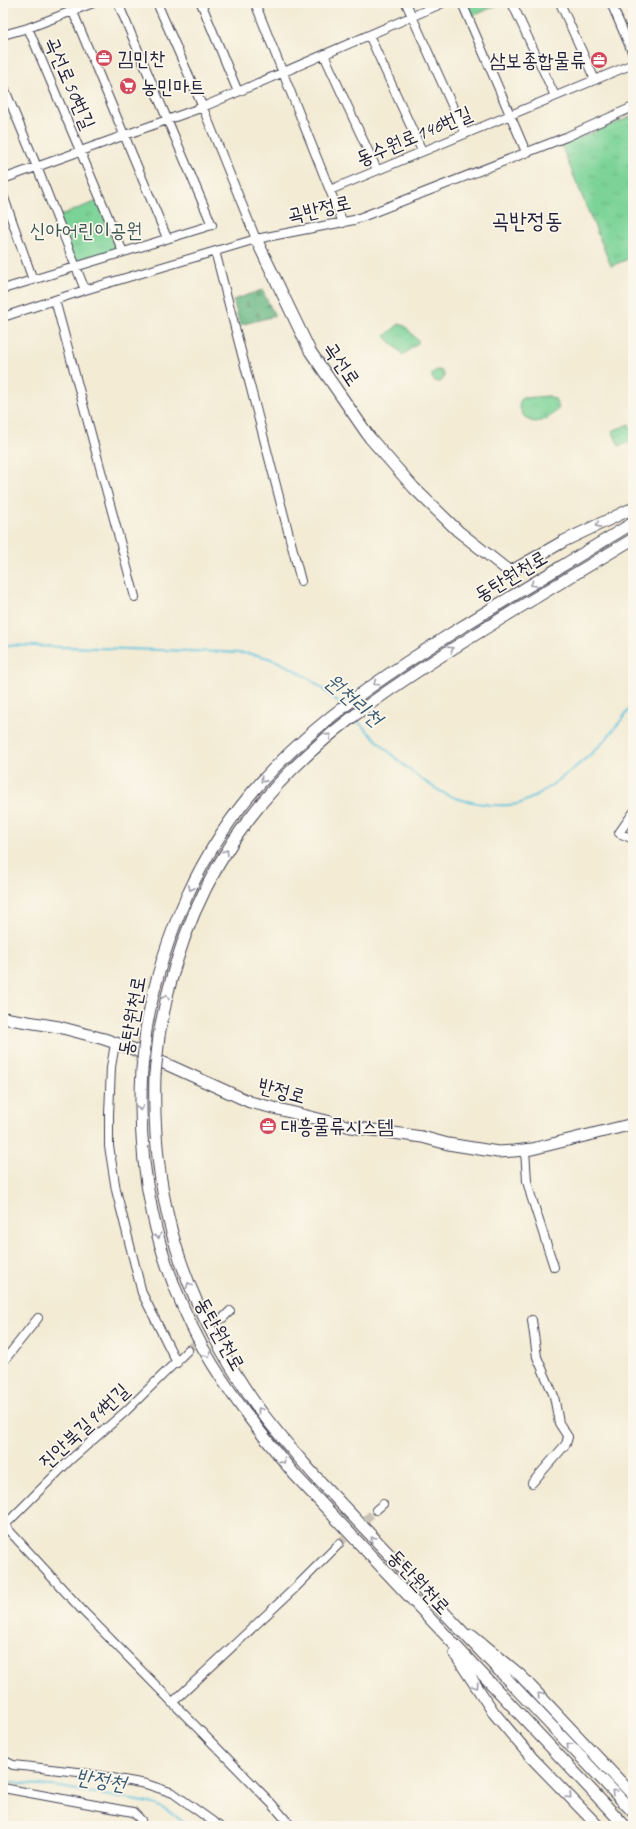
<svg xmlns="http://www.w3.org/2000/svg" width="636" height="1829" font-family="Caveat,'Poor Story',sans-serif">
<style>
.grass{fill:url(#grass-tufts);stroke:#4f7a69}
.forest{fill:url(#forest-firs);stroke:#446c5e}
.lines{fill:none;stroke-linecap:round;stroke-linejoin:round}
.stream{stroke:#61c4df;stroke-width:2}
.street-tunnel{stroke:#c9c3b5;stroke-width:8;stroke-dasharray:8 4;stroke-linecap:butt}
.street-casing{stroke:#414052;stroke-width:10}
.secondary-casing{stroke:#414052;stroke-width:13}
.street{stroke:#fff;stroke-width:8}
.secondary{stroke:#fff;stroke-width:11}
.secondary-bridge-casing{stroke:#414052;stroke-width:13;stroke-linecap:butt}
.secondary-bridge{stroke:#fff;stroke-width:11}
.oneway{stroke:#9c9ca7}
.labels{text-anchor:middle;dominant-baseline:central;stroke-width:3.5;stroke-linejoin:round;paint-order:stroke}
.poi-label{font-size:20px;fill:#22223b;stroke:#fbf7ec;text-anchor:start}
.street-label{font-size:20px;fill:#22223b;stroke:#fbf7ec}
.park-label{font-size:20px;fill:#3d5757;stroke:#fbf7ec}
.water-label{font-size:21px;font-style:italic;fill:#385b74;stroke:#fbf7ec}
.quarter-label{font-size:22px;fill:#22223b;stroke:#fbf7ec}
</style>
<defs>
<pattern id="grass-tufts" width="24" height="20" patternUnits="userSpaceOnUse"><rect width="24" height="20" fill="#7cd397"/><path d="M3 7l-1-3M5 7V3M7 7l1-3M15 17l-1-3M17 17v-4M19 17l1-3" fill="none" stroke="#6bb583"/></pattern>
<pattern id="forest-firs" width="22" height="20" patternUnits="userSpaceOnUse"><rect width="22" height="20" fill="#65b580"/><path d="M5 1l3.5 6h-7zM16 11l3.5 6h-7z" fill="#53936a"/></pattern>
</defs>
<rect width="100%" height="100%" fill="#fbf7ec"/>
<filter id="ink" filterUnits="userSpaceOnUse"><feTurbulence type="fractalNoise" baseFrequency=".025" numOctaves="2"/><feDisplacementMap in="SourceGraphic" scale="8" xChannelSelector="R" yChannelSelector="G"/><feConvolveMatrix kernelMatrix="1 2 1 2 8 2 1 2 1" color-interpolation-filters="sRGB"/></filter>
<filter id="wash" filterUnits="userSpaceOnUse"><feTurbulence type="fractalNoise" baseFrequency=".012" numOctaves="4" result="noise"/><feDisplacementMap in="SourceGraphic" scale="16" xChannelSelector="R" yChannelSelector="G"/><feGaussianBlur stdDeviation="0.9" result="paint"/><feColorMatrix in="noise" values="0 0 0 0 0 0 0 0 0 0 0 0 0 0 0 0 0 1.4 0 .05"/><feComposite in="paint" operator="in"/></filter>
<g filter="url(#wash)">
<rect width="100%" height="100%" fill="#f3ebd4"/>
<path class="grass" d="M467,3H502L473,16Z
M633,116V257L611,266L561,145Z
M98,201L115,247L113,251L79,263L75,261L58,216Z
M399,324L405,326L419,342L403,355L385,336Z
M432 376a6 6 0 1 1 12 0a6 6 0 1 1-12 0Z
M549,396L555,399L559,408C546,424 524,430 519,404L522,398Z
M629,424L633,433V441L619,446L612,431Z"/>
<path class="forest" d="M262,290L275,316L240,325L233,300Z"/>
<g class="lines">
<path class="stream" d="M3,645L223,652C234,653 246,653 256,655C285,660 320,684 340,704
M356,720C382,745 408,773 440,791C458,802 496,808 517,804C537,800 591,756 605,740C615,729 624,716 633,704
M3,1779L8,1782L60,1787L154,1804L172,1813L188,1826"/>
</g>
</g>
<g filter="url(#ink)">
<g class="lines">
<path class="street-tunnel" d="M188,1350L223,1318
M339,1544L376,1510"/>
<g class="street-casing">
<path id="street" d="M157,3L201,103L256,239
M201,3L238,92
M255,3L343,223
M406,3L465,134
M462,3L526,152
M512,3L555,96
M560,3L595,80
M611,3L633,54
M73,12L167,238
M28,28L123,252
M3,35L28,28L93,3
M369,35L422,151
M324,55L377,170
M3,85L37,167L85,290
M3,179L203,107L443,3
M330,190L633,64
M3,195L33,280
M215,251L301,581
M3,289L212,225L118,3
M55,300L135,597
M3,317L85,290L256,239L354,220L566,137L633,107
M633,813L619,833L633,839
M115,1044L111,1067L109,1114V1146L116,1190L142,1293L177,1363
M525,1150L527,1181L531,1196L554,1267
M223,1318L230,1311
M532,1320L537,1357L554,1396L559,1423L568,1437L566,1444L532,1483
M3,1362L38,1318
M376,1510L383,1504
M3,1524L82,1610L272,1804L291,1826
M3,1527L70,1460L126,1411L188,1350
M172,1703L295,1588L339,1544
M3,1760L13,1765L78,1772L146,1784L173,1793L219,1826
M3,1788L133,1812L141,1820"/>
</g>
<g class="secondary-casing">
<path id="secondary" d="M256,239L310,351L370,438L414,488L458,531L510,572L564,541L629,510L633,509
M3,1018L59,1027L104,1039L133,1049L250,1102L351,1127L422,1137L448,1144L498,1152L514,1151L532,1149L633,1124
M146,1030C161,939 201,848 263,780C319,718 390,672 460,628C518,592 576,558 633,523
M159,1036C172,957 201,882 249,819C307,741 392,686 473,636C526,603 580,571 633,539
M142,1069C136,1169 155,1259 203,1348C229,1394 262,1435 295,1475L625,1826
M155,1074C151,1203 183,1301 257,1406C275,1431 295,1453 315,1476L633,1812
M472,1635L520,1675L633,1795
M455,1654L494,1713L532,1758L598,1826"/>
</g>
<use href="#street" class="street"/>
<use href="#secondary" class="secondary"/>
<g class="secondary-bridge-casing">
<path id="secondary-bridge" d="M142,1069L146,1030
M155,1074L159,1036"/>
</g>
<use href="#secondary-bridge" class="secondary-bridge"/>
</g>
<defs><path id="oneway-chevron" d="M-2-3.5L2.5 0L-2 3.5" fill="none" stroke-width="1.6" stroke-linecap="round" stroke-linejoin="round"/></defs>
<g class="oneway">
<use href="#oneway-chevron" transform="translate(598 525) rotate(154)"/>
<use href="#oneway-chevron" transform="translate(533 584) rotate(149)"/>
<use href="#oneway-chevron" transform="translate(451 649) rotate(-32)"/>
<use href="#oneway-chevron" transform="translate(376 683) rotate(145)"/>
<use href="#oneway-chevron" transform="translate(329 736) rotate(-40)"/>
<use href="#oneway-chevron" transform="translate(263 780) rotate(132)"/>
<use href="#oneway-chevron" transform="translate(226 852) rotate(-58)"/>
<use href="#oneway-chevron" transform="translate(191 888) rotate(115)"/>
<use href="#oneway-chevron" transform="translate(166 997) rotate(-77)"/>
<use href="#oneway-chevron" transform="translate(140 1108) rotate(89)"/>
<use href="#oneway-chevron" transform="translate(158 1236) rotate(74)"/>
<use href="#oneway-chevron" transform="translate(189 1285) rotate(-112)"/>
<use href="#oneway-chevron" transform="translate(208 1355) rotate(58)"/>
<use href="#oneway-chevron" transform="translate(260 1410) rotate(-127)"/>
<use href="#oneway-chevron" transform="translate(283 1461) rotate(51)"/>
<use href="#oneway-chevron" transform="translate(373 1539) rotate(-134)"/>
<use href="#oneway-chevron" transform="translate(476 1686) rotate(56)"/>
<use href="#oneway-chevron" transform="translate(540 1695) rotate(-133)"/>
<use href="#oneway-chevron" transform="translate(569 1745) rotate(-134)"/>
<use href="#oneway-chevron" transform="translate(614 1792) rotate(-134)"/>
<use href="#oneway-chevron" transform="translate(569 1796) rotate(46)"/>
</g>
</g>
<defs>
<g id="office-disc" transform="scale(0.9)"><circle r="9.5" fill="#d1495b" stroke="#fbf7ec"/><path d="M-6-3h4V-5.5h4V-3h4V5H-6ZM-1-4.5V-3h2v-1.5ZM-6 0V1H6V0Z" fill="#fff"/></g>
<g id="supermarket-disc" transform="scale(0.9)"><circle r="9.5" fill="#d1495b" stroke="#fbf7ec"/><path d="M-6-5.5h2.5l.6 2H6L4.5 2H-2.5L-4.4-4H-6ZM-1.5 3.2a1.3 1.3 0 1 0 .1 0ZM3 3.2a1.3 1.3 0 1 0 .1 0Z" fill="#fff"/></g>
</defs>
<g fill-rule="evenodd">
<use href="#office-disc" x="104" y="58"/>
<use href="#office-disc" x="599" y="60"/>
<use href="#supermarket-disc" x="128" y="86"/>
<use href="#office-disc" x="268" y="1126"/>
</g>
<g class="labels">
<g class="poi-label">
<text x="117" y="58">김민찬</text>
<text x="586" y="60" text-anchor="end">삼보종합물류</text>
<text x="141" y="86">농민마트</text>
<text x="281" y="1126">대흥물류시스템</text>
</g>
<g class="street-label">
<text transform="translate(70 83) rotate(67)">곡선로50번길</text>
<text transform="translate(414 136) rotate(-23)">동수원로146번길</text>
<text transform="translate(319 209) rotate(-13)">곡반정로</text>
<text transform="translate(342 364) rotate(56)">곡선로</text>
<text transform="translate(511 576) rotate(-31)">동탄원천로</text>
<text transform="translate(132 1016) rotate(-80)">동탄원천로</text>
<text transform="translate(282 1091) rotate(15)">반정로</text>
<text transform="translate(220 1334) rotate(61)">동탄원천로</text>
<text transform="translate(84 1426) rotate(-43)">진안북길94번길</text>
<text transform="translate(419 1582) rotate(47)">동탄원천로</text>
</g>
<g class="park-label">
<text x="86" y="230">신아어린이공원</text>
</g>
<g class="water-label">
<text transform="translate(354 700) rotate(41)">원천리천</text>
<text transform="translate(101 1780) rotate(9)">반정천</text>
</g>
<g class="quarter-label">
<text x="527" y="221">곡반정동</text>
</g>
</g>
<rect width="636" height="1829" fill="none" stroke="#fbf7ec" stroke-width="16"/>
</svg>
